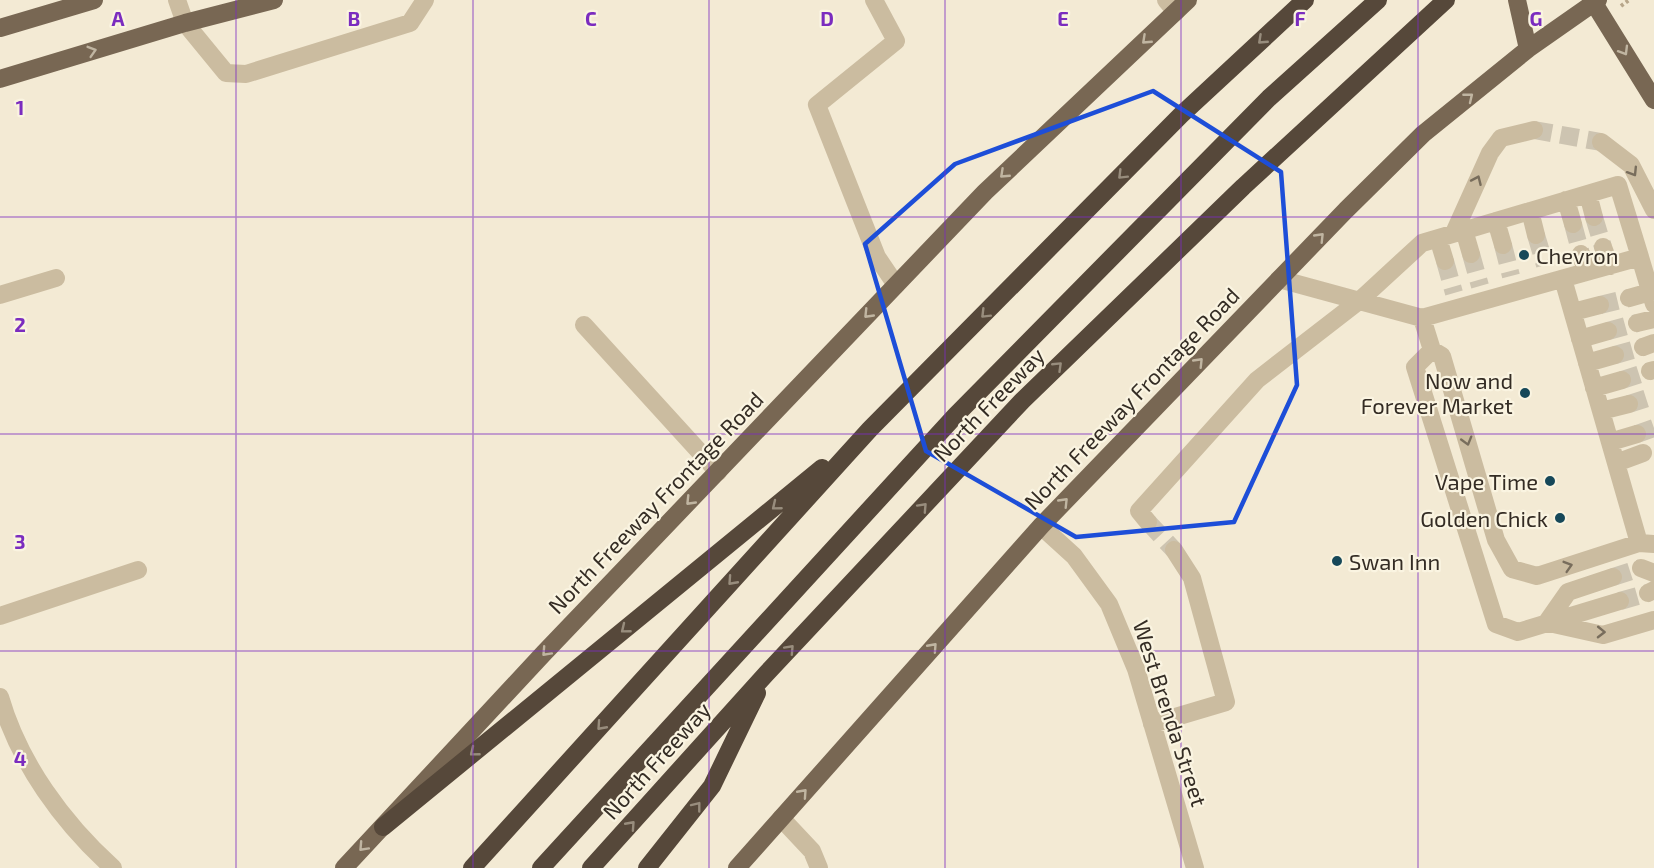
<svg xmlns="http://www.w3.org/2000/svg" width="1654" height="868" font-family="'Exo 2',sans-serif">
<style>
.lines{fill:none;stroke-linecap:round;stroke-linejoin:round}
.minor-tunnel{stroke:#cdc4b1;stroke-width:18;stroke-dasharray:18 9;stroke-linecap:butt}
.path{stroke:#b7a68a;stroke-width:4;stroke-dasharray:3 3;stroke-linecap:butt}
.minor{stroke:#cbbca0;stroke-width:18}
.major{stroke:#786753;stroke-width:18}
.highway{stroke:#56483a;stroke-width:18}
.oneway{stroke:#c0b5a1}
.oneway2{stroke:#988d7d}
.oneway3{stroke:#786d5c}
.marked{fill:none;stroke:#1d4ed8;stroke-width:4.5;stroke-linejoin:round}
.grid{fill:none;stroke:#7b2cbf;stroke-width:1.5;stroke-opacity:0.55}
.poi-dot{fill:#164859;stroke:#faf4e1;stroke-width:2}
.labels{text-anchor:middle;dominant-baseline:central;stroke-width:4.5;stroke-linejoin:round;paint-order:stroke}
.poi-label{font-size:22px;fill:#342c24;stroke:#faf4e1;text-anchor:end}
.street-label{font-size:22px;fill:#342c24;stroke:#faf4e1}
.grid-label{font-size:20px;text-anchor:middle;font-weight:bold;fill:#7b2cbf;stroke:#faf4e1;stroke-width:4.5;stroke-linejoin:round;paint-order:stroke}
</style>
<rect width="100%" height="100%" fill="#f3ead4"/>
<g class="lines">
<path class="minor-tunnel" d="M1534,130L1601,142
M1594,217L1603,247
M1573,224L1581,254
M1536,235L1545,265
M1503,245L1511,276
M1471,254L1480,286
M1445,261L1454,293
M1600,305L1629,298
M1608,331L1637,323
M1615,355L1643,347
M1622,380L1650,371
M1629,404L1654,396
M1637,434L1654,428
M1148,522L1174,550
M1613,577L1641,568
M1620,601L1648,593"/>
<path class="path" d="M1621,6L1629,0"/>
<path class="minor" d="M177,0L185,23L226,73L246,74L410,23L425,0
M874,0L896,41L817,105L877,257L896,285
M1166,0L1176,12
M1601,142L1631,165L1654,210
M1588,194L1594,217
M1566,200L1573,224
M1530,211L1536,235
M1496,221L1503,245
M1464,230L1471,254
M1454,233L1490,153L1501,138L1534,130
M1438,238L1445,261
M1603,247L1610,266
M1581,254L1586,272
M1640,257L1654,304
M1563,279L1639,543
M0,295L56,278
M1629,298L1650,292
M1573,312L1600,305
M1422,318L1432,350L1415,367L1496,624L1518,632L1620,601
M1637,323L1654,319
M584,325L718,472
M1580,339L1608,331
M1643,347L1654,343
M1432,350L1442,356L1496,540L1512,569L1537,576L1639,543L1654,544
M1587,363L1615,355
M1650,371L1654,370
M1594,388L1622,380
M1601,411L1629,404
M1610,442L1637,434
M1616,463L1643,453
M1148,522L1139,511L1257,380L1359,301L1422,243L1618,185L1640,257L1422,318L1279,279
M1041,526L1074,556L1109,604L1136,669L1195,868
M1641,568L1654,573
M1648,593L1654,590
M0,616L138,570
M1547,622L1568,592L1613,577
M1549,623L1603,635L1654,620
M0,697C19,763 63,823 113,868
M1152,724L1226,702L1192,578L1174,550
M781,818L812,851L819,868"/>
<path class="major" d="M1517,0L1528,49
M1592,0L1654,100
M0,28L94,0
M0,79L185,23L274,0
M344,868L544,653L985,192L1188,0
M737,868L1041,526L1346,210L1423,134L1528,49L1598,0"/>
<path class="highway" d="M383,827L822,468
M472,868L870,429L1181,115L1305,0
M541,868L955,416L1269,98L1378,0
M591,868L766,674L1022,401L1243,187L1446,0
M647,868L712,786L757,693"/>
</g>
<defs><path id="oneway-chevron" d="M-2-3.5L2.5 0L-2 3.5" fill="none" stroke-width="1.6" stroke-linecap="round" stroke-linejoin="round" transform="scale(1.5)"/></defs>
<g class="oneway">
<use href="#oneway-chevron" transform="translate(1146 40) rotate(137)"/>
<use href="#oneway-chevron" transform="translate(92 51) rotate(-17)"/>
<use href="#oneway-chevron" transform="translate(1624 51) rotate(59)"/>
<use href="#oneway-chevron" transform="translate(1469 97) rotate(-39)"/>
<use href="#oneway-chevron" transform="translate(1004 174) rotate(137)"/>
<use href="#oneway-chevron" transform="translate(1320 237) rotate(-46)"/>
<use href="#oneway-chevron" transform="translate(868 314) rotate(134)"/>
<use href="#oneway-chevron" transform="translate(1199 362) rotate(-46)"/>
<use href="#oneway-chevron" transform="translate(690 501) rotate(134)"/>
<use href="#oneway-chevron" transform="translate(1064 502) rotate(-46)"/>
<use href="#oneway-chevron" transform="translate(933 647) rotate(-48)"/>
<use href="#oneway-chevron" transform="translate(546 652) rotate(133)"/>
<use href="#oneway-chevron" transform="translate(803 793) rotate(-48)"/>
<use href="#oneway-chevron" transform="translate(363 847) rotate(133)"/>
</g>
<g class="oneway2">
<use href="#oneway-chevron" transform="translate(1262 40) rotate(137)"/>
<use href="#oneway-chevron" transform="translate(1122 175) rotate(135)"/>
<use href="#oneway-chevron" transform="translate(985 314) rotate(135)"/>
<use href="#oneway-chevron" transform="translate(1058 366) rotate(-44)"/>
<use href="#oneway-chevron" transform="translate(776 506) rotate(141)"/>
<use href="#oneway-chevron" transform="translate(923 507) rotate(-47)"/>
<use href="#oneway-chevron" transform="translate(732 581) rotate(132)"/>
<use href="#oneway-chevron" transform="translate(625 629) rotate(141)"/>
<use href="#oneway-chevron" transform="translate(790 649) rotate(-47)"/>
<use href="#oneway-chevron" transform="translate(601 726) rotate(132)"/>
<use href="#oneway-chevron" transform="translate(474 752) rotate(141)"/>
<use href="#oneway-chevron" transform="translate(697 806) rotate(-52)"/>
<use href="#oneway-chevron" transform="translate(631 825) rotate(-48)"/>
</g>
<g class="oneway3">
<use href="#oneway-chevron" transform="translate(1633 172) rotate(58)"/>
<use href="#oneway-chevron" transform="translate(1477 180) rotate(-66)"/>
<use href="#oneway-chevron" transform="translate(1467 441) rotate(74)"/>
<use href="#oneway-chevron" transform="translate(1568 566) rotate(-17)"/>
<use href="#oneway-chevron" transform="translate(1601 632) rotate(1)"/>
</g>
<path class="marked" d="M1153,91L1281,172L1297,385L1234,522L1076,537L926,451L865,244L955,164Z"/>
<path class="grid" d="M236,0V868M473,0V868M709,0V868M945,0V868M1181,0V868M1418,0V868M0,217H1654M0,434H1654M0,651H1654"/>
<g class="poi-dot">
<circle cx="1524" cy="255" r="6"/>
<circle cx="1525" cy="393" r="6"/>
<circle cx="1550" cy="481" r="6"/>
<circle cx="1560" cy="518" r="6"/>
<circle cx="1337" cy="561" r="6"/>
</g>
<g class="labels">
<g class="poi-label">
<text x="1536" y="255" text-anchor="start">Chevron</text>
<text x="1513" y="380">Now and<tspan x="1513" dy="25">Forever Market</tspan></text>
<text x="1538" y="481">Vape Time</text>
<text x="1548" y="518">Golden Chick</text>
<text x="1349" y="561" text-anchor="start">Swan Inn</text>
</g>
<g class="street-label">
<text transform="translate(1131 398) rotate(-46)">North Freeway Frontage Road</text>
<text transform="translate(988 404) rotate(-46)">North Freeway</text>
<text transform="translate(655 502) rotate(-46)">North Freeway Frontage Road</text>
<text transform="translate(1171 713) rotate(72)">West Brenda Street</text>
<text transform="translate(656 760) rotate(-48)">North Freeway</text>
</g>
</g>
<g class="grid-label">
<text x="118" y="26">A</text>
<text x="354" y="26">B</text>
<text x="591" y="26">C</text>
<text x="827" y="26">D</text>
<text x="1063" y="26">E</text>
<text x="1300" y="26">F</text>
<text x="1536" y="26">G</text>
<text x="20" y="115">1</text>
<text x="20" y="332">2</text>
<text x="20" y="549">3</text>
<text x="20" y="766">4</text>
</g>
</svg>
